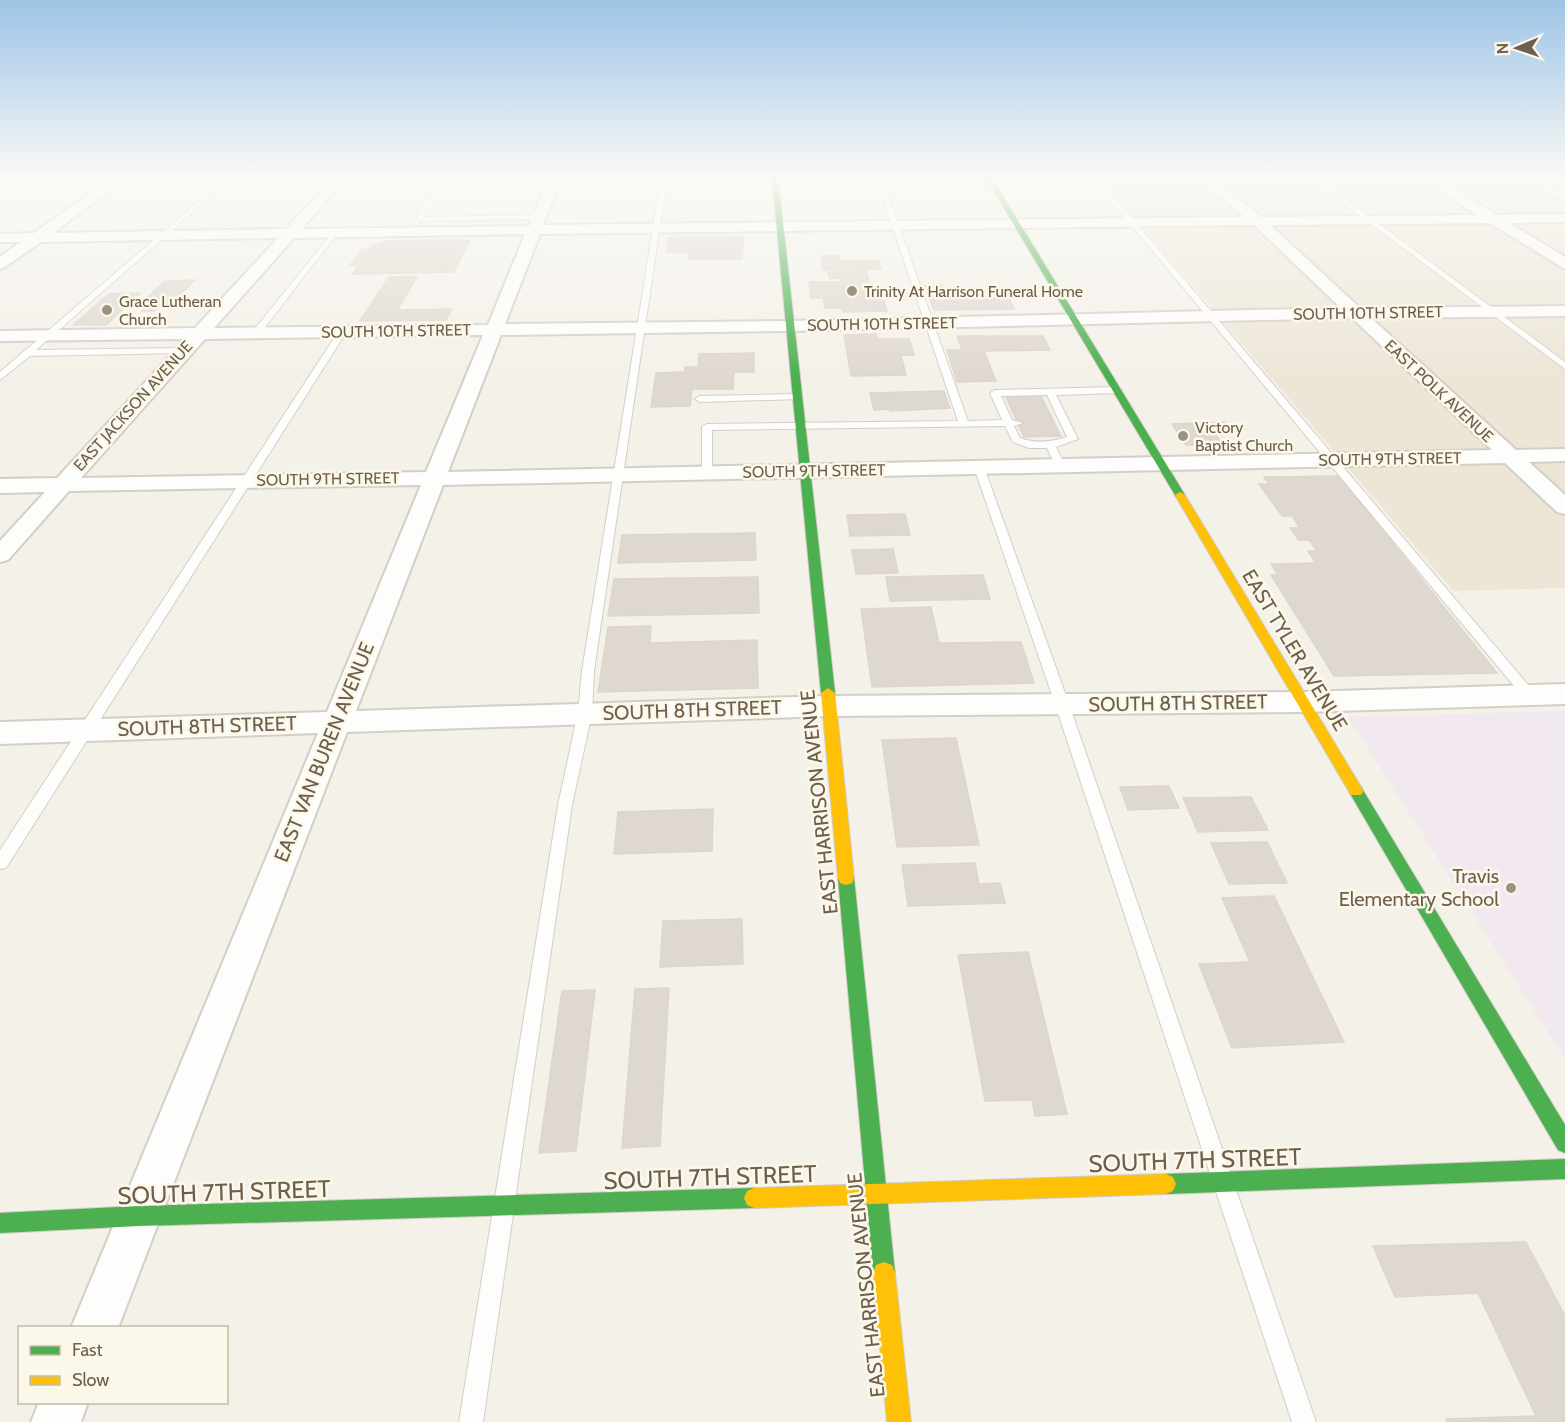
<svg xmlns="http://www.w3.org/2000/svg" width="1565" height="1422" font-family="Cabin,sans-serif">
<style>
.residential{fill:#ede6d7}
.education{fill:#f2e8f0}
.building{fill:#dfd8d0;stroke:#dcd6cc;stroke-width:1.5}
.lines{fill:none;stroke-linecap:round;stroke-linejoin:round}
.lane-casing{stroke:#d3cec7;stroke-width:2}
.street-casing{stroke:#d3cec7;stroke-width:4}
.fast-casing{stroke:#d1cdc4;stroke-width:2}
.slow-casing{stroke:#d1cdc4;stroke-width:2}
.lane{fill:#fdfdfc;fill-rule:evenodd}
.street{fill:#fdfdfc;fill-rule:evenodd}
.fast{fill:#4caf50;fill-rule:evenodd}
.slow{fill:#ffc107;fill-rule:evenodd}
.poi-dot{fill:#9d9184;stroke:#fcf8e9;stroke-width:2}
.labels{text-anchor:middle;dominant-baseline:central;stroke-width:5;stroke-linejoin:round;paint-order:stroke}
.far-poi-label{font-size:16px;fill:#6e5e4d;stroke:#fcf8e9;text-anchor:start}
.far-street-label{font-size:16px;fill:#6e5e4d;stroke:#fcf8e9}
.street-label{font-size:20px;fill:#6e5e4d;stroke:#fcf8e9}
.poi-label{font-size:20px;fill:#6e5e4d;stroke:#fcf8e9;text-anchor:end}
.near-street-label{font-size:24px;fill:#6e5e4d;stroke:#fcf8e9}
</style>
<rect width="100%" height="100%" fill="#f4f1e9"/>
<path class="residential" d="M1101,178H1565V588L1453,591Z"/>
<path class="education" d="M1565,711V1059L1348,717Z"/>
<path class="building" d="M669,237H744L742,259H688L689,252H666Z
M470,240L454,272L353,274L359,265H350L362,249H370L373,244H382L384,241Z
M821,256H838L839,261H879L881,269L823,270Z
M866,271L872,293L881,292L887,311L843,312V308H825L823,298H811L809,282H841L840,278L830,279L828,272Z
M389,277H417L397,310L452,309L446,320L360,321Z
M195,280L169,305L160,306L154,311H142L148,306H138L165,281Z
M925,285H942L944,290H955L959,299L1009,298L1014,309L934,310Z
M140,293L106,325H73L109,294Z
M876,334L877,339H909L914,355H901L906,375L851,376L844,335Z
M957,336H1043L1050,350L984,351L996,381L957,382L947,350H962Z
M754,353V372H734L733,389H692L690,406L651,407L656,373L685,372V367H698L699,354Z
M944,391L950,408L890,411V409L874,410L870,393Z
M1040,394L1061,436L1024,437L1005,395Z
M1225,422L1231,431H1213L1222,444L1186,445L1172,424Z
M1339,476L1497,673L1334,676L1271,575H1278L1271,564L1316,563L1308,551H1317L1309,540H1299L1290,528H1300L1292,516H1282L1259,484H1269L1264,477Z
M905,514L910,535L850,536L847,515Z
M755,533L756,560L618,563L622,535Z
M893,549L898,573L856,574L852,550Z
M983,575L990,599L890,601L886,577Z
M758,577L759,613L608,616L614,579Z
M931,607L939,643L1021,642L1034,683L872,687L861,609Z
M651,626L650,643L757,640L758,688L598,692L608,627Z
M956,738L979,845L897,847L882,740Z
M1169,786L1179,808L1128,810L1120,787Z
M1251,797L1268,830L1198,832L1183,798Z
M713,809L712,851L614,854L618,812Z
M1267,842L1287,883L1229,884L1211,843Z
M975,863L979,884L1000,883L1005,903L908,906L902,865Z
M1274,896L1344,1042L1232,1048L1199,964L1250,962L1222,898Z
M742,919L743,964L660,967L663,921Z
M1028,952L1067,1114L1035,1116L1032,1100L985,1101L958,955Z
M669,988L660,1146L622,1148L635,989Z
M595,990L576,1151L539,1153L562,991Z
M1526,1242L1565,1316V1422H1447L1446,1419L1536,1416L1478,1293L1395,1297L1373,1246Z"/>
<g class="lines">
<g class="lane-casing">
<path id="lane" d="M11,178H18L0,189V184Z
M226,178H232L36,350L182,348L186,351L185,353L30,356L0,380V372Z
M443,178H449L424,217L539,215L542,217L539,219L421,221L416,226L413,224L436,188H332L329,186L332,184H439Z
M661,178H667L594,671L592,713L572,805L483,1422H459L558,805L578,713L582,671Z
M876,178H882L968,421L1002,420L990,393L995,390L1117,387L1122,390L1117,393L1056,395L1078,439L1056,447L1065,465L1064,467H1056L1047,448H1029L1013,442L1005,426L712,430V473L707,476L702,473V427L707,424L958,421ZM1047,395L1067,437C1051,442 1036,444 1020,438L1014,426L1023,423L1012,420L1001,396Z
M1092,178H1098L1534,692L1536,695L1534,698H1524Z
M1310,178H1317L1565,362V369Z
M1525,178H1532L1565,195V200Z
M332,233L337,234L259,335H253V331Z
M340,329L347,331L6,868L0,869V850Z
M797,394L800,395V399L700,402L695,399L700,396Z
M979,464L984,467L1069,704L1316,1422H1292L1055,704L974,467Z"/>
</g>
<g class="street-casing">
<path id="street" d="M113,178H127L53,233L286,229L333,178H346L302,229L529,226L549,178H561L543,225L1244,217L1200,178H1214L1261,217L1477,215L1422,178H1437L1496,215L1565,214V222L1509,223L1565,257V269L1490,223L1270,225L1360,308L1565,306V316L1371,318L1516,450L1565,449V461L1529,462L1565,495V514L1557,512L1505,463L443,485L356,711L829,696L1303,692L1565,684V704L1303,712L829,716L347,732L118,1328H71L318,733L0,744V722L327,712L421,485L69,491L8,560L0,562V541L45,492L0,493V479L57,478L185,339L0,341V331L195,328L278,238L41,242L5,267L0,269V257L21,242H0V234L34,233ZM1254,225L1341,308L788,321L505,324L540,234ZM525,234L488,325L214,328L294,238ZM1352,318L1492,450L448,472L501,335L788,331ZM483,335L426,472L81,478L205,339Z
M39,1402H88L81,1422H31Z"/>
</g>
<g class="fast-casing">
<path id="fast" d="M772,178H778L835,693L828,698L821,693Z
M986,178H992L1185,495L1184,497H1176L1175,495Z
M1356,785L1361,787L1565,1125V1153L1558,1150L1351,795L1349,791L1351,787Z
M846,871L852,873L854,878L895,1273L892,1281L884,1284L876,1281L873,1273L838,878L840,873Z
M1565,1159V1179L1166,1194L1159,1191L1156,1184L1159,1177L1166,1174Z
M754,1188L761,1191L764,1198L761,1205L754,1208L139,1226L0,1233V1213L139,1206Z"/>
</g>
<g class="slow-casing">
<path id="slow" d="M1180,492L1185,495L1361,787L1363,791L1361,795H1351L1175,495Z
M828,688L835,693L854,878L852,883L846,885L840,883L838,878L821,693Z
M1166,1174L1173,1177L1176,1184L1173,1191L1166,1194L754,1208L747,1205L744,1198L747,1191L754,1188Z
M884,1262L892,1265L895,1273L911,1422H887L873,1273L876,1265Z"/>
</g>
<use href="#lane" class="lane"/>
<use href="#street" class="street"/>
<use href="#fast" class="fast"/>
<use href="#slow" class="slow"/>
</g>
<linearGradient id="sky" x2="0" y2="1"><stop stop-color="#9dc4e6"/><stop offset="0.47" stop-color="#faf9f5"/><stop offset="1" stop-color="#faf9f5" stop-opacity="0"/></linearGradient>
<rect width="1565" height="377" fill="url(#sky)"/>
<g class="poi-dot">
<circle cx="852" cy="291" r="6"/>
<circle cx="107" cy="310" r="6"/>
<circle cx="1183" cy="436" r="6"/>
<circle cx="1511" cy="888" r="6"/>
</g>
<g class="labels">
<g class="far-poi-label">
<text x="864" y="291">Trinity At Harrison Funeral Home</text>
<text x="119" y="301">Grace Lutheran<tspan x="119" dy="18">Church</tspan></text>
<text x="1195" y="427">Victory<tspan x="1195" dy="18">Baptist Church</tspan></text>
</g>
<g class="far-street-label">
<text transform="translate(1368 313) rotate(-1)">SOUTH 10TH STREET</text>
<text transform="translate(882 324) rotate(-1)">SOUTH 10TH STREET</text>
<text transform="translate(396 331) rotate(-1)">SOUTH 10TH STREET</text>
<text transform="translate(1439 391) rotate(43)">EAST POLK AVENUE</text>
<text transform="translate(133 406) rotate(-48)">EAST JACKSON AVENUE</text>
<text transform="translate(1390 459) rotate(-1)">SOUTH 9TH STREET</text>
<text transform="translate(814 471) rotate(-1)">SOUTH 9TH STREET</text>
<text transform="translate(328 479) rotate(-1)">SOUTH 9TH STREET</text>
</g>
<g class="street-label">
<text transform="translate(1295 650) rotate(59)">EAST TYLER AVENUE</text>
<text transform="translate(1178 703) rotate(-1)">SOUTH 8TH STREET</text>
<text transform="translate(692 710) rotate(-2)">SOUTH 8TH STREET</text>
<text transform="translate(207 726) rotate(-2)">SOUTH 8TH STREET</text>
<text transform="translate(324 752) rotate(-68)">EAST VAN BUREN AVENUE</text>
<text transform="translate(819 802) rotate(-96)">EAST HARRISON AVENUE</text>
<text transform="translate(866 1285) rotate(-96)">EAST HARRISON AVENUE</text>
</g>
<g class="poi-label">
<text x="1499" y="876">Travis<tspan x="1499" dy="23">Elementary School</tspan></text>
</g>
<g class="near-street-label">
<text transform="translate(1195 1160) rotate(-2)">SOUTH 7TH STREET</text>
<text transform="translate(710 1177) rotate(-2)">SOUTH 7TH STREET</text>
<text transform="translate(224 1192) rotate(-2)">SOUTH 7TH STREET</text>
</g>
</g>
<rect x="18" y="1326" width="210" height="78" fill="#fcf8e9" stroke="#c3baab" stroke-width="1.5"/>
<rect x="30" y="1346" width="30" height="9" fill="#4caf50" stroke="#c3baab" stroke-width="1.5"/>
<text x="72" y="1356" font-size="18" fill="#6e5e4d">Fast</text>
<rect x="30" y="1376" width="30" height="9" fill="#ffc107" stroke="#c3baab" stroke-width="1.5"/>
<text x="72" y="1386" font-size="18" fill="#6e5e4d">Slow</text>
<g transform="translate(1517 48) rotate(268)" stroke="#fcf8e9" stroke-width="4.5" paint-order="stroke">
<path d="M0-4.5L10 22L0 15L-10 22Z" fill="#6e5e4d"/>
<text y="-9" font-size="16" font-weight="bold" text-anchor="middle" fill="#6e5e4d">N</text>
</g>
</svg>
